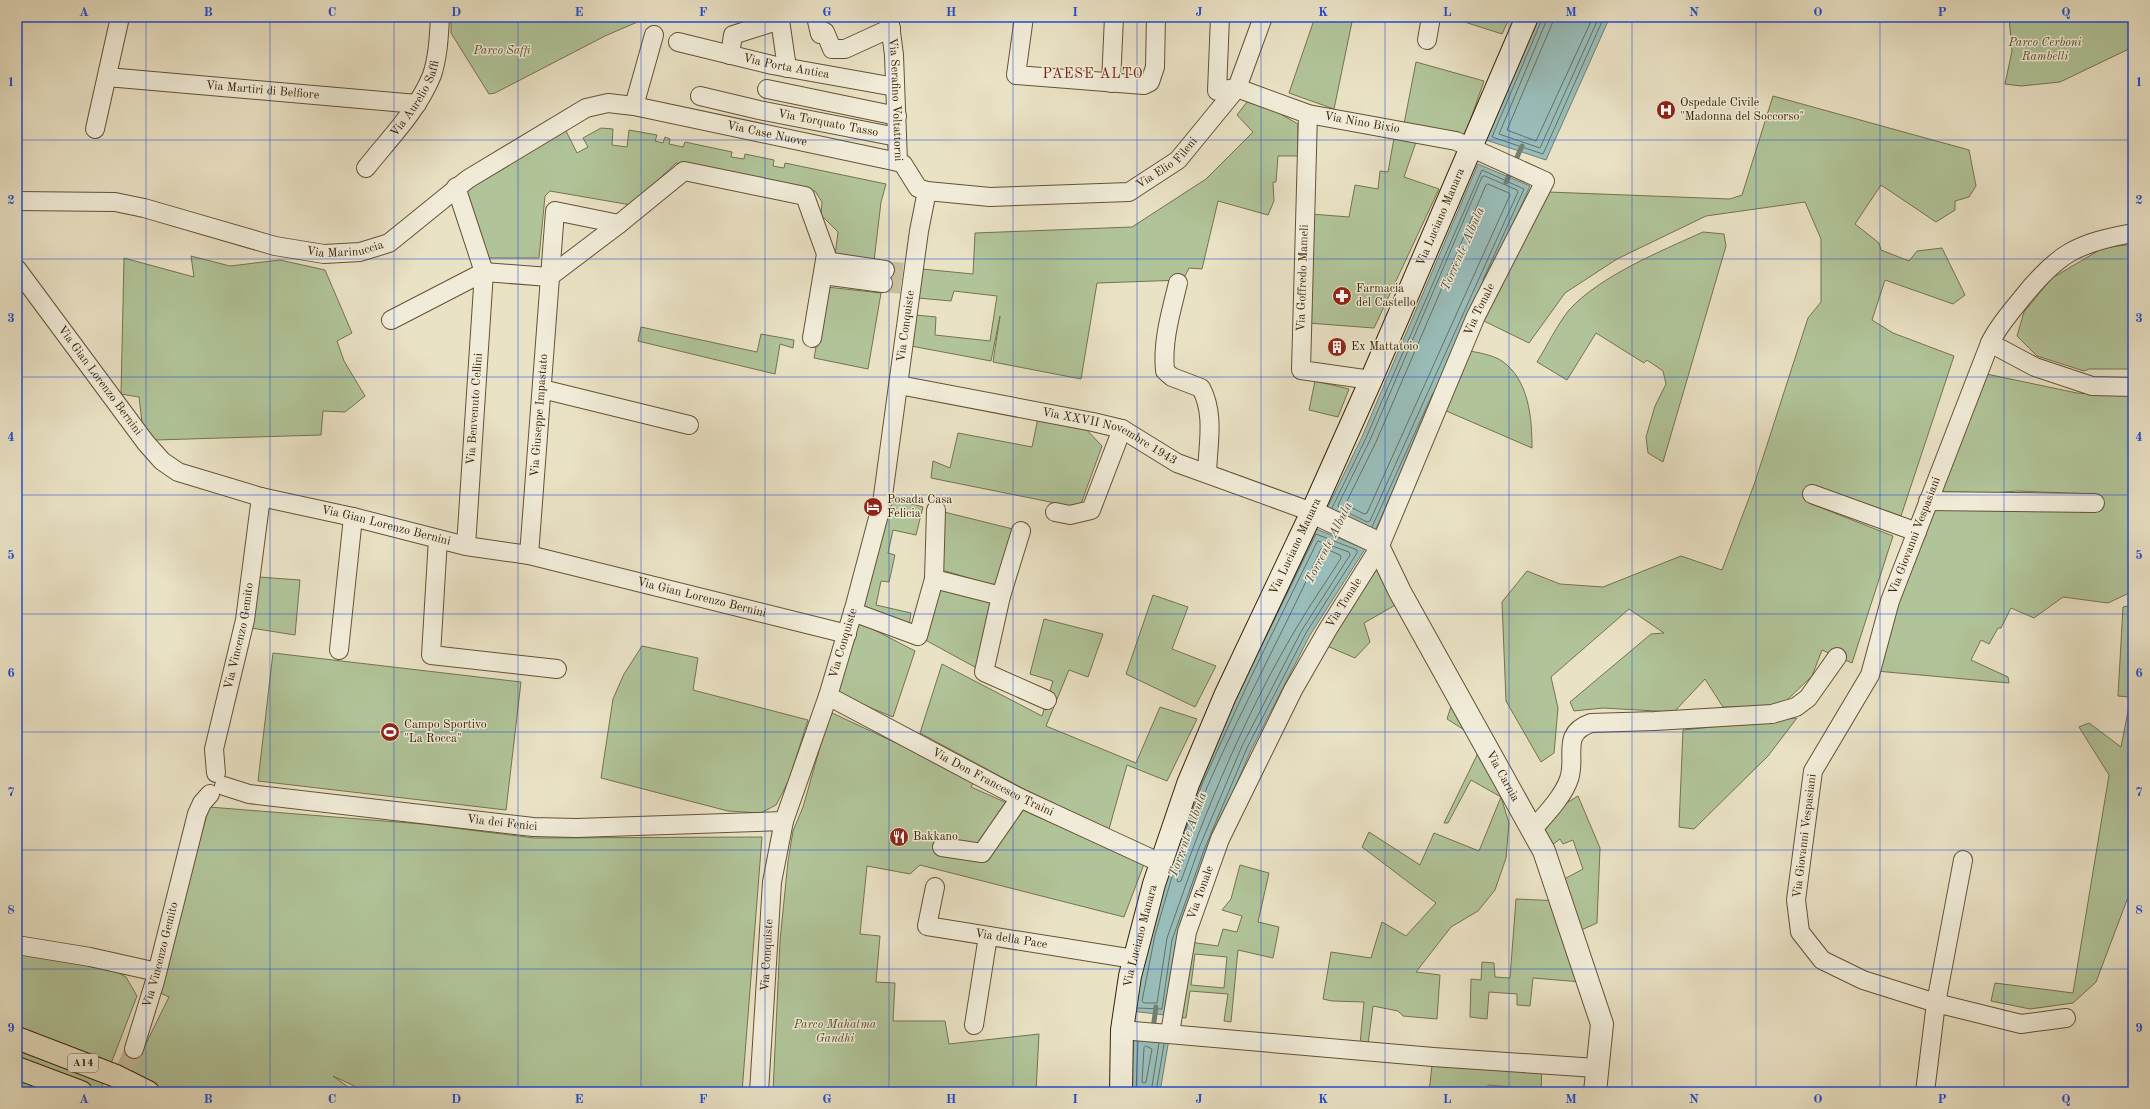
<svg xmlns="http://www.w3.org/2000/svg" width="2150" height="1109" font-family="'Old Standard TT',serif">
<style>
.green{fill:#b1c499;stroke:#75734e;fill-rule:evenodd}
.water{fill:#99bdba;stroke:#737f71}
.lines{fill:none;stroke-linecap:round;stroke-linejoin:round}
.shore{stroke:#69705f;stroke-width:1}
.stream{stroke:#737f71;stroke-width:5}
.minor-tunnel{stroke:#c7bc9e;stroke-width:18;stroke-dasharray:18 9;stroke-linecap:butt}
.minor-casing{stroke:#655234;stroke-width:20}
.tertiary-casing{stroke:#655234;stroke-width:24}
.secondary-casing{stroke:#392204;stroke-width:24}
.motorway-casing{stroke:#392204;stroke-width:24}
.minor{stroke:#f1ecd9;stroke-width:18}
.tertiary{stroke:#f1ecd9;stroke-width:22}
.secondary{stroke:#f1ecd9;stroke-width:22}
.motorway{stroke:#eae2c5;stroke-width:22}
.grid{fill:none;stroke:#1d4ed8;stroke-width:1;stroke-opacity:0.55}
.labels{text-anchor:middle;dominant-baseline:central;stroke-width:3;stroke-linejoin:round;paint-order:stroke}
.shield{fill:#f1ecd9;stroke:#705f44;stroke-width:1}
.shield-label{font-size:11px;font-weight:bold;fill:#392204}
.park-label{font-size:12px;font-style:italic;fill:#574a29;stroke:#f1ecd9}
.street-label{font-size:12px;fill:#392204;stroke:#f1ecd9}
.poi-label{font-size:12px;fill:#392204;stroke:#f1ecd9;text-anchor:start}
.water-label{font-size:13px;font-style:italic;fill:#56503b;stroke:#f1ecd9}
.quarter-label{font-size:14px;letter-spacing:1px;fill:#7a1f14;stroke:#f1ecd9}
.neatline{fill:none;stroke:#1d4ed8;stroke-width:1.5}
.grid-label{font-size:13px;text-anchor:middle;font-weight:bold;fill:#1d4ed8}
</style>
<rect width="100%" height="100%" fill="#eae2c5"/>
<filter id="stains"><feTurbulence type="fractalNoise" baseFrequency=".005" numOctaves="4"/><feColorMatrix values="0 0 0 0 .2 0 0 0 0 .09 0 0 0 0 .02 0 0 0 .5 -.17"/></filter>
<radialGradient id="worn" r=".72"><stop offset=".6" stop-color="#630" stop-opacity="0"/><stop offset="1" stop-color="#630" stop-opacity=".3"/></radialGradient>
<path class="green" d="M451,17H649L605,36L495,93L489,94L451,33Z
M1315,17H1353L1334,109L1289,93Z
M1449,17H1510L1502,34Z
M2009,17H2133V47L2060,82L2021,86L2005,84L2012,51Z
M1416,62L1484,81L1465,135L1404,124Z
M1773,96L1969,150L1976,186L1969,197L1955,201V210L1936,222L1881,185L1855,224L1879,243L1881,250L1909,261L1917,251L1942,248L1965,295L1953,304L1885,280L1872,320L1893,333L1954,356L1901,516L1815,486L1809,503L1893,536L1852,663L1822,650L1812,676L1786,701L1761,707H1723L1705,679L1674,712L1603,708L1574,711L1570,702L1651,634L1664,633L1629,609L1551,677L1558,708L1554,753L1541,762L1506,701L1502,602L1527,571L1560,584L1603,587L1681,556L1722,570L1755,482L1808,318L1821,302V239L1805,202L1706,216L1617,259L1565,293L1529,343L1484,321L1548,192L1730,199L1742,195Z
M1247,102L1268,107L1298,124V156H1278L1276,182H1273L1274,201L1268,215L1218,201L1202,269L1189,268L1183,280L1097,283L1081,379L993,362L1000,316L991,361L911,346L916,315L936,317L935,335L990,341L997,296L954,291L951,301L918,298L922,269L973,274L975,233L1132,227L1206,179L1253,132L1237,115Z
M601,128L613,129L612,145L627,147L629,130L657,135L655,141L663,143L665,137L670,139L669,144L683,147L685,142L732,152L731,157L744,159L745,154L774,160L773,166L784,168L785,163L886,184L881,202L874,261L835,255L838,232L821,215L822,202L815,191L676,163L631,205L550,191L545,196L539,258H487L463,186L565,129L577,153L588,147L583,138Z
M1394,138L1416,142L1404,177L1439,189L1374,328L1308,323L1311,214L1349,217L1355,185L1378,189L1380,171L1388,172Z
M1703,232L1724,234L1726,246L1663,462L1648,453L1646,437L1655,406L1666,384L1663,371L1647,360L1644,363L1596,333L1567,380L1537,362C1547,346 1557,325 1569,310C1600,276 1661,251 1703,232Z
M2133,244V369H2089L2084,371L2037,356L2017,336L2024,312L2052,278L2103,248Z
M191,256L230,266L280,260L325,270L352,333L337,341L344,361L365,396L345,412L323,411L321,435L155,440L142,422L139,397L121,394L124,258L194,277Z
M827,287L881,293L868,369L814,358Z
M641,327L757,352L761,334L794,340L793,348L780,344L775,374L638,341Z
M1470,351C1480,353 1493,355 1502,361C1529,380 1532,418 1532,448L1444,410Z
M1977,372L2077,393L2133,396V584L2129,593L2108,603L2063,597L2034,618L2011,608L2001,628H1998L1989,644L1981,640L1971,660L2008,677L2009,683L1876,671L1926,506L2026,511L2095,510L2094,494L2017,491L1930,498Z
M1315,381L1349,389L1338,417L1309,410Z
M1038,418L1082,425L1102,446L1081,504L1070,506L931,478L933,461L950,468L958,433L1032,447Z
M891,498L923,507L916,535L893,530L888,553L895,555L889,582L881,581L876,605L911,613L909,625L861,608Z
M936,510L1021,531L1003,588L935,568Z
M1379,548L1404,600L1364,623L1370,642L1355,658L1320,643Z
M259,577L300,580L295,635L251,628Z
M934,579L1001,596L984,672L918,636Z
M1153,595L1188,607L1172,649L1216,666L1195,707L1126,674Z
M2133,605V683L2130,697L2118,696L2123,607Z
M1044,619L1103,634L1088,677L1069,670L1046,726L1136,763L1160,707L1197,719L1167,781L1127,765L1109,829L1020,787L920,733L942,664L1042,716L1053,681L1030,674Z
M859,622L915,651L893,717L835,693Z
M642,646L698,658L693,690L808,720L789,780L776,805L761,813L728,811L601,778L613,699L624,674Z
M273,653L521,682L506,810L258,781Z
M2133,686V884L2096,982L2073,1003L2030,1009L1991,1001L1995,983L2073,993L2109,775L2079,727L2089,723L2121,747Z
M1452,703L1469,733L1447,719Z
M830,712L924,756L973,783L971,787L1144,864L1124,917L920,865L910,874L867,866L860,934L880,936L876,982L895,983L893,1021H945L949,1044L1039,1034L1036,1092H773L780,941L788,861L793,831L803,807Z
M1797,718L1768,756L1694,829L1679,827L1683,730Z
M1478,753L1501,797L1509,823L1506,858L1495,890L1478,911L1451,927L1416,972L1440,975L1437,1019L1403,1016L1398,1011L1373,1006L1368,1044H1360L1364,1002L1332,1001L1323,999L1331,952L1371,958L1382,922L1406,936L1436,903L1362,847L1369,832L1420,865L1434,833L1479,851L1501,797L1471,780L1448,823H1444Z
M1578,796L1600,848L1597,923L1572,934L1582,982L1533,978L1530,1006L1517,1005V994L1489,992L1487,1019L1470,1017L1471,979L1481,980L1482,962L1494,963L1495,977L1510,978L1516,899L1561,901L1555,884L1583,869L1573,840L1563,844L1560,839L1544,851L1542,818Z
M209,807L422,824L534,838L762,837L742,1092H367L333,1076L355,1092H122L169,997L158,992Z
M1240,865L1269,873L1258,922L1279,927L1273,958L1238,950L1231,1022L1224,1021L1228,994L1190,991L1186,1018L1179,1017L1190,942L1218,946L1223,929L1237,932L1242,916L1222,910L1231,899ZM1195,954L1227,957L1224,988L1191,985Z
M17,945L90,957L126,977L137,996L100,1092H17Z
M1433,1057L1542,1064L1541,1092H1535V1089L1488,1085V1092H1429Z"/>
<path class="water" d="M1539,17H1604L1609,19L1546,160L1486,140Z
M1478,164L1530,186L1373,535L1326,511L1362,437Z
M1314,528L1365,549L1310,635L1251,750L1207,852L1176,941L1165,1015L1131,1011L1146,933L1194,780Z
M1130,1030L1170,1033L1160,1092H1127Z"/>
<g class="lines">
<path class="shore" d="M1543,17L1492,137L1543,154L1604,17
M1548,17L1499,134L1540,148L1599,17
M1554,17L1552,24L1507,130L1536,141L1593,17
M1485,176L1517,190L1518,192L1370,521L1367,522L1339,508L1338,505L1370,440L1482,177Z
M1488,184L1509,193L1510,195L1367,513L1364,514L1347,505L1346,503L1376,442L1486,185Z
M1332,508L1366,438L1482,170L1524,189L1483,280
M1372,527L1433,393
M1318,541L1349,552L1350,555L1302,630L1242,746L1199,848L1167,938L1157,1003H1144L1142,1001L1155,935L1185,832L1202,784L1250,679Z
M1324,548L1340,555L1341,558C1327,581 1311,603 1297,627C1250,706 1212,794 1181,881L1178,882L1177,880C1187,848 1195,815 1208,785C1243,705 1285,629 1321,549Z
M1137,1008L1162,1009L1172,940L1204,850L1247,748L1306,633L1357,553V550L1316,534L1261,647
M1146,1046L1152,1049L1146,1082L1144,1083L1142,1082L1144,1048Z
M1136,1092L1138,1041
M1151,1092L1159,1043
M1156,1092L1164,1044"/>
<path class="stream" d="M1506,182L1522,146
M1153,1029L1156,1007"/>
<path class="minor-tunnel" d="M885,270L915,273
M883,283L913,286
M115,1092L134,1049"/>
<g class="minor-casing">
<g id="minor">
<path d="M816,17L820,34L825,32L832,49H845L891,28"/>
<path id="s1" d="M889,17L894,55L898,162L903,164L918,188L927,191L990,197L1129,192L1178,160L1237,88L1263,17"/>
<path d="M1024,17L1016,75L1144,85L1150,82L1155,67L1156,17"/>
<path d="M1220,17L1217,91L1237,88"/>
<path d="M1427,40L1431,17"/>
<path id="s2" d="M678,42L772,65L895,87"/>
<path d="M730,55L733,35L780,20L787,68"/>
<path id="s3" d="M107,77L417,104"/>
<path d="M1111,83L1114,17"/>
<path d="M767,89L897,116"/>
<path id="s4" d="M700,96L759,110L897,137"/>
<path d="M634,106L654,35"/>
<path d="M1308,114L1301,370L1371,380"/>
<path d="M95,129L120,17"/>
<path id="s5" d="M366,168C389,139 418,110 432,75C438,57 439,36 440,17"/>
<path d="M456,187L484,272L466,546"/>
<path id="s6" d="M17,201L115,202L144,208L275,246L324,254L360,252L389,243L468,179L586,108L608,103L634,106L898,162"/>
<path d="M2133,233C2077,243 2058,253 2022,298C2011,312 1998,326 1990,343L2035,367L2092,386L2133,387"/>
<path d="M825,261L885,270"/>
<path id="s7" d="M17,269L146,443L162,461L178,472L261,497L353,517L466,546L529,555L847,634"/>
<path d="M823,275L883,283"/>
<path d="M1178,283C1171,312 1162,341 1165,371L1172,377L1201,388C1215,414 1208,444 1207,473"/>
<path d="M391,320L484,272L549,277L619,224L684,171L805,196L826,254L812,338"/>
<path d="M1990,343L1890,601L1870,675L1813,771L1796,900L1800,932L1822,960L1863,980L1936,1003L2021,1024L2066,1018"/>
<path id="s8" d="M899,385L1093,422L1122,429L1177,463L1312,512"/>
<path d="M542,389L689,425"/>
<path d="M1812,494L1917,532"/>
<path d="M1928,501L2095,503"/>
<path d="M1055,512L1070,515L1091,510L1122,429"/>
<path d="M438,539L431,655L557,669"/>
<path id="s9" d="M529,555L555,211L619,224"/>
<path d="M934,579L936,510"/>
<path d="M1001,596L1021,531"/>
<path d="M853,612L918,636L934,579L1001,596L984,672L1047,700"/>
<path d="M339,650L353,517"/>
<path id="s10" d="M828,696L1020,798L1161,863"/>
<path id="s11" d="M216,773L214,749L245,620L261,497"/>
<path id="s12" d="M224,786L249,794L533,827L577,828L784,821"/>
<path d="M1533,829C1545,815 1563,797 1569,779C1577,756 1560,734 1591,723L1655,721L1772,714L1796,707L1808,698L1837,657"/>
<path d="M942,847L982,853L1020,798"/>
<path id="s13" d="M935,887L927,926L1134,959"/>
<path d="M17,945L90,957L157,972"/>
<path d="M974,1025L988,936"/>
<path d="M1122,1030L1433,1057L1596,1068"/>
<path id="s14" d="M1170,1033L1187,932L1220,839L1293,690L1328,629L1379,548L1476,316L1545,181L1456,141L1308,114L1237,88"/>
<path id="s15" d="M134,1049L155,981L197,814L202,803L210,794"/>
<path id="s16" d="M759,1092L772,882L784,821L828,696L855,605L882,503L919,231L927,191"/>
<path d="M1925,1092L1936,1003L1963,860"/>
</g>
</g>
<g class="tertiary-casing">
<g id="tertiary">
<path id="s17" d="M1312,512L1376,542L1400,592L1544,851L1602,1024L1595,1092"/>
</g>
</g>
<g class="secondary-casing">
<g id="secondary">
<path id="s18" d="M1121,1092L1122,1030L1130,976L1154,884L1188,784L1225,696L1312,512L1371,380L1527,17"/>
</g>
</g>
<g class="motorway-casing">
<path id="motorway" d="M17,1038L116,1076L148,1092
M17,1068L81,1092"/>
</g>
<use href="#minor" class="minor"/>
<use href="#tertiary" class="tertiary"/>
<use href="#secondary" class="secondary"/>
<use href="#motorway" class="motorway"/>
</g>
<path class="grid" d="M146,17V1092M270,17V1092M394,17V1092M518,17V1092M641,17V1092M765,17V1092M889,17V1092M1013,17V1092M1137,17V1092M1261,17V1092M1385,17V1092M1509,17V1092M1632,17V1092M1756,17V1092M1880,17V1092M2004,17V1092M17,140H2133M17,259H2133M17,377H2133M17,495H2133M17,614H2133M17,732H2133M17,850H2133M17,969H2133"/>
<defs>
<g id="hospital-disc" transform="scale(1)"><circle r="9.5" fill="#8f2418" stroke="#f1ecd9"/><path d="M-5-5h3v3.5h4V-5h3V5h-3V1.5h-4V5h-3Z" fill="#fff"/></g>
<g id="pharmacy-disc" transform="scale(1)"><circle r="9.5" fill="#8f2418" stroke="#f1ecd9"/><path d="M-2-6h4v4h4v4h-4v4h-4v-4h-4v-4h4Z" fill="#fff"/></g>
<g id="building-disc" transform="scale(1)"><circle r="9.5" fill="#8f2418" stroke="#f1ecd9"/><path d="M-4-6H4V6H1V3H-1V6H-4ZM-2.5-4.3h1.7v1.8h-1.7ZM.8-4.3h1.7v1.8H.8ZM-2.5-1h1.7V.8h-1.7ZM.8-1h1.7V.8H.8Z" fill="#fff"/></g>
<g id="hotel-disc" transform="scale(1)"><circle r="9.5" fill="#8f2418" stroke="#f1ecd9"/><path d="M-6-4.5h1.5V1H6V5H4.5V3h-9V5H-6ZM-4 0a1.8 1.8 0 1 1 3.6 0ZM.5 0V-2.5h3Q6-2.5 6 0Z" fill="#fff"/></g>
<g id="stadium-disc" transform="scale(1)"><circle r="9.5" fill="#8f2418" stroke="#f1ecd9"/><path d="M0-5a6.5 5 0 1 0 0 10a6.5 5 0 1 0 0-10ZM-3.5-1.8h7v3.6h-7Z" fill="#fff"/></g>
<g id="restaurant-disc" transform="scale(1)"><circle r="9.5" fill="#8f2418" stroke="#f1ecd9"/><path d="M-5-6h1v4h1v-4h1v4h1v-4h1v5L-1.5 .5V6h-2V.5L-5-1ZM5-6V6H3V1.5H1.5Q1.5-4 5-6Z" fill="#fff"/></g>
</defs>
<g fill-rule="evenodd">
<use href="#hospital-disc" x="1666" y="110"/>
<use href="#pharmacy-disc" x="1342" y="296"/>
<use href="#building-disc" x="1337" y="347"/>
<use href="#hotel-disc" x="873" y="507"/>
<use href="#stadium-disc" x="390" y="732"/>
<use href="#restaurant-disc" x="899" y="837"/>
</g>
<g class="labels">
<rect class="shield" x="68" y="1054" width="30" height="18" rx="3"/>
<g class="shield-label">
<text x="83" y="1063">A14</text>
</g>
<g class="park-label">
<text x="2045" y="43">Parco Cerboni<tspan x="2045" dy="14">Rambelli</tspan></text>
<text x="502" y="51">Parco Saffi</text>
<text x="835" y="1025">Parco Mahatma<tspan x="835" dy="14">Gandhi</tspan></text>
</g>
<g class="street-label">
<text stroke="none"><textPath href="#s2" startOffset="111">Via Porta Antica</textPath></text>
<text stroke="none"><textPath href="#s3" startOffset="156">Via Martiri di Belfiore</textPath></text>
<text stroke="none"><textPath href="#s5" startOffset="86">Via Aurelio Saffi</textPath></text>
<text stroke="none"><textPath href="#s1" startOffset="83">Via Serafino Voltattorni</textPath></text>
<text transform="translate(1362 123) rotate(10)">Via Nino Bixio</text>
<text stroke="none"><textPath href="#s4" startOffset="131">Via Torquato Tasso</textPath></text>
<text stroke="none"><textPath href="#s6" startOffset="804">Via Case Nuove</textPath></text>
<text stroke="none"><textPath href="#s1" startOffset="439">Via Elio Fileni</textPath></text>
<text stroke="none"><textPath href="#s18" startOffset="938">Via Luciano Manara</textPath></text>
<text stroke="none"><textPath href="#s6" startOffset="335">Via Marinuccia</textPath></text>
<text transform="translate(1303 278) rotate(-88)">Via Goffredo Mameli</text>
<text stroke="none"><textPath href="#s14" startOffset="792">Via Tonale</textPath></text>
<text stroke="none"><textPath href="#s16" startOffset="784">Via Conquiste</textPath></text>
<text stroke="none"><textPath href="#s7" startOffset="139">Via Gian Lorenzo Bernini</textPath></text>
<text transform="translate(475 409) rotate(-86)">Via Benvenuto Cellini</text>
<text stroke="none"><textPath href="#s9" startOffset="140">Via Giuseppe Impastato</textPath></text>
<text stroke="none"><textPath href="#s8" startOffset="218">Via XXVII Novembre 1943</textPath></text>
<text stroke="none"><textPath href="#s7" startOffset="475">Via Gian Lorenzo Bernini</textPath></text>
<text transform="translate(1915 536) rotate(-69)">Via Giovanni Vespasiani</text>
<text stroke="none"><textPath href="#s18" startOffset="578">Via Luciano Manara</textPath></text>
<text stroke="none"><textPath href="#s7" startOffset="799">Via Gian Lorenzo Bernini</textPath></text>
<text stroke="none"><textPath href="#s14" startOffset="468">Via Tonale</textPath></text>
<text stroke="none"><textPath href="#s11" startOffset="140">Via Vincenzo Gemito</textPath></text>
<text stroke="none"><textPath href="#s16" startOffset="460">Via Conquiste</textPath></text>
<text stroke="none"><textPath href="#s17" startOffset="337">Via Carnia</textPath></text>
<text stroke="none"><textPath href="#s10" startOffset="186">Via Don Francesco Traini</textPath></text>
<text stroke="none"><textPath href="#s12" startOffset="281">Via dei Fenici</textPath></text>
<text transform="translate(1805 836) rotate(-83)">Via Giovanni Vespasiani</text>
<text stroke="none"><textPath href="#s14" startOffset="144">Via Tonale</textPath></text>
<text stroke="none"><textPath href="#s18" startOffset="158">Via Luciano Manara</textPath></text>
<text stroke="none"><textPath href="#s13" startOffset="125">Via della Pace</textPath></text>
<text stroke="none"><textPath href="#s15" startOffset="98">Via Vincenzo Gemito</textPath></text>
<text stroke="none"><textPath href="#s16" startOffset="137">Via Conquiste</textPath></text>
</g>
<g class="poi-label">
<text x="1680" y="103">Ospedale Civile<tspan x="1680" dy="14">"Madonna del Soccorso"</tspan></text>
<text x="1356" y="289">Farmacia<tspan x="1356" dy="14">del Castello</tspan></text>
<text x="1351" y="347">Ex Mattatoio</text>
<text x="887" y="500">Posada Casa<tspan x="887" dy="14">Felicia</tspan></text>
<text x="404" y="725">Campo Sportivo<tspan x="404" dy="14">"La Rocca"</tspan></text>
<text x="913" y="837">Bakkano</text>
</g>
<g class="water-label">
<text transform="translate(1463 249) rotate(-66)">Torrente Albula</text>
<text transform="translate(1329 543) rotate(-63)">Torrente Albula</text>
<text transform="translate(1188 835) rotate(-70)">Torrente Albula</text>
</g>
<g class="quarter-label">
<text x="1093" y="74">PAESE ALTO</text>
</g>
</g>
<rect width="2150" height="1109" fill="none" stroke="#eae2c5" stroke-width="44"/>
<rect x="22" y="22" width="2106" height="1065" class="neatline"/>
<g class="grid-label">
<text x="84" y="16">A</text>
<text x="208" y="16">B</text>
<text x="332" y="16">C</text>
<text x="456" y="16">D</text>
<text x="579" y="16">E</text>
<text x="703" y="16">F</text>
<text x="827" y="16">G</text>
<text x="951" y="16">H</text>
<text x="1075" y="16">I</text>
<text x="1199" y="16">J</text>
<text x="1323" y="16">K</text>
<text x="1447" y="16">L</text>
<text x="1571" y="16">M</text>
<text x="1694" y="16">N</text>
<text x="1818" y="16">O</text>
<text x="1942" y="16">P</text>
<text x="2066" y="16">Q</text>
<text x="11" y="86">1</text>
<text x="2139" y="86">1</text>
<text x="11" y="204">2</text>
<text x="2139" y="204">2</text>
<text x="11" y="322">3</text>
<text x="2139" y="322">3</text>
<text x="11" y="441">4</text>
<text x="2139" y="441">4</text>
<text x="11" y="559">5</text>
<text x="2139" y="559">5</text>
<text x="11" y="677">6</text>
<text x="2139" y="677">6</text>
<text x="11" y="796">7</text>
<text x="2139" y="796">7</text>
<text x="11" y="914">8</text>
<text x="2139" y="914">8</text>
<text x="11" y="1032">9</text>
<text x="2139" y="1032">9</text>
<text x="84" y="1103">A</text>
<text x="208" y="1103">B</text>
<text x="332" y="1103">C</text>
<text x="456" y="1103">D</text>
<text x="579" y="1103">E</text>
<text x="703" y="1103">F</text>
<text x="827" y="1103">G</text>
<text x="951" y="1103">H</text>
<text x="1075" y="1103">I</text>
<text x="1199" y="1103">J</text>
<text x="1323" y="1103">K</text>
<text x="1447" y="1103">L</text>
<text x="1571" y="1103">M</text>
<text x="1694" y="1103">N</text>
<text x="1818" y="1103">O</text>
<text x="1942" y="1103">P</text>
<text x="2066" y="1103">Q</text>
</g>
<rect width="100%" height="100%" filter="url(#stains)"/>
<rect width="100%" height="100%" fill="url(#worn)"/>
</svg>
